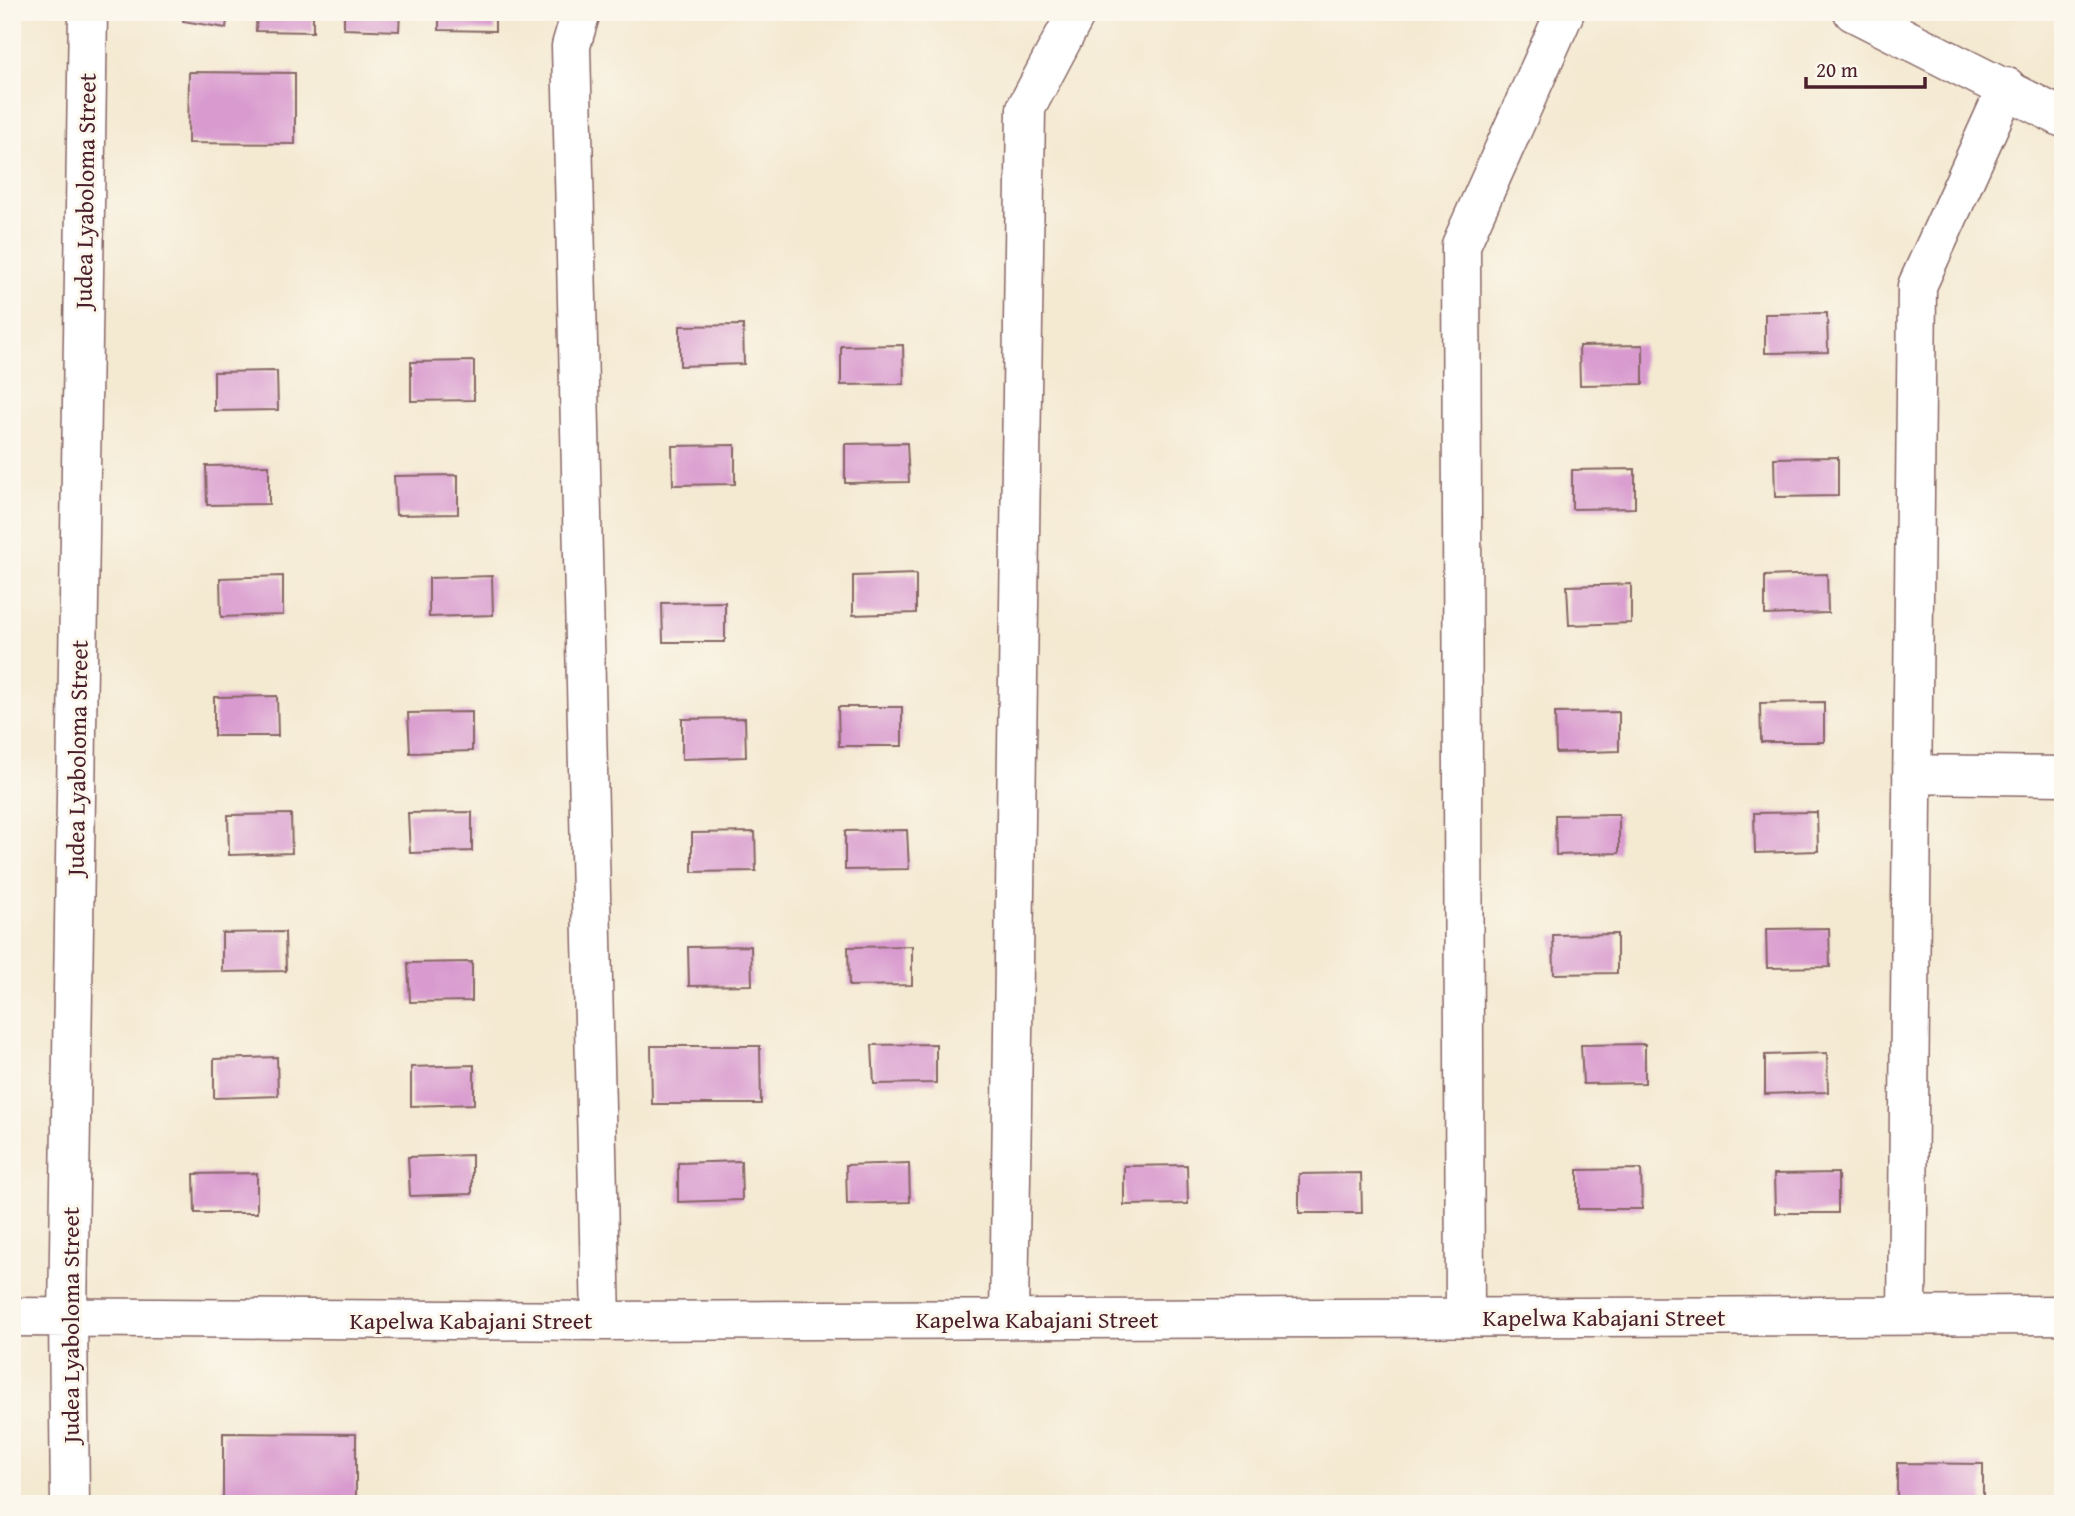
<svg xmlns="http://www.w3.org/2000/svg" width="2075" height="1516" font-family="'Gentium Book Plus',serif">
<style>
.building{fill:#d99bcf}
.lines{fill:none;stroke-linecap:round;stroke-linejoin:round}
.street-casing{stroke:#866665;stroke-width:41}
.secondary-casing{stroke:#866665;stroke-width:41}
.street{stroke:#fff;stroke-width:38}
.secondary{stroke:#fff;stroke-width:38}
.labels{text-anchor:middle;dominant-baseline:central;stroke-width:6;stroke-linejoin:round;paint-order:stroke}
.street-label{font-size:24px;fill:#4a1f2b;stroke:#fbf7ec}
</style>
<rect width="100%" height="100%" fill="#fbf7ec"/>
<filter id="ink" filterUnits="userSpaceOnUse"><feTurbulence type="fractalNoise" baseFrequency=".0143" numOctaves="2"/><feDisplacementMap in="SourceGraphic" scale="14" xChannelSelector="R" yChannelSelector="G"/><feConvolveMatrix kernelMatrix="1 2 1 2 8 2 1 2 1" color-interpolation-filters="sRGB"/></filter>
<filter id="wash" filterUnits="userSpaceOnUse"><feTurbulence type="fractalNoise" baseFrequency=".00686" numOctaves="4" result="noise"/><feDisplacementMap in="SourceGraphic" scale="28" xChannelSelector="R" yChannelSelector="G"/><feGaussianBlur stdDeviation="1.57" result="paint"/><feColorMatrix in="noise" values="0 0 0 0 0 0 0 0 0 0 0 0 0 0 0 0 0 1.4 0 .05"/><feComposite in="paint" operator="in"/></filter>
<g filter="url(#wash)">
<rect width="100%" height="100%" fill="#f4e9d1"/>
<g id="blocks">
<path class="building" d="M185,12H228L226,28L183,21Z
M257,12H313V32L256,31Z
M344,12H400L399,31L344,29Z
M439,12H495V31L439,30Z
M189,72L295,73V144L188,143Z
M1827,313L1828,352L1765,353V314Z
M743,325L744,364L680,366V326Z
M903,345L904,384L841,385V346Z
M1643,345V384L1580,385L1579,346Z
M474,361V400L411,401V362Z
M277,371L278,410L214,411V372Z
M907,443L909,482L845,483V444Z
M735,445V484L673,485L672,446Z
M1838,457V496L1775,497L1774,458Z
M269,465V504L207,505L206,466Z
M1635,469V508L1572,509V470Z
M458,475V514L396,515L394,476Z
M916,574V613L853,615V576Z
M1827,574L1828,613L1765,615V576Z
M283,576V615L221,617L220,578Z
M492,576L493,615L429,617V578Z
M1631,584V623L1569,625L1567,586Z
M725,602V642H663L662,603Z
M277,696L278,736H214V697Z
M1824,702V742H1761L1760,703Z
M838,707H902V746H839Z
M472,712V751L410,753L408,713Z
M1619,712V751L1556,753L1555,713Z
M745,718L746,757L682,759V719Z
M472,812V851L410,853L408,813Z
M1817,812L1818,851L1755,853L1754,813Z
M291,814L292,853L229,855L228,815Z
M1619,814V853L1556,855L1555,815Z
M907,830L909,869L845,870V831Z
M755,832L756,871L692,872V833Z
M1829,928L1830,967L1767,968L1766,929Z
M285,932L286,971L222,972V933Z
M1617,934V973L1554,974L1553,935Z
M751,946L752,985L689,986L688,947Z
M912,946V985L849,986L848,947Z
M472,962V1001L410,1002L408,963Z
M936,1044V1083L874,1084L872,1045Z
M1645,1044V1083L1583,1084L1581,1045Z
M651,1046H760L761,1104H652Z
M1827,1053L1828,1092L1765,1094V1055Z
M277,1057L278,1096L214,1098V1059Z
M474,1065V1104L411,1106V1067Z
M472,1155V1194L410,1196L408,1157Z
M741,1161L742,1200L678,1202V1163Z
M909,1163L910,1202L847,1204L846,1165Z
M1187,1165L1188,1204L1124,1205V1166Z
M1641,1169L1642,1209H1578V1170Z
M257,1173V1213H195L194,1174Z
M1361,1173L1362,1213H1299V1174Z
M1838,1173V1213H1775L1774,1174Z
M223,1433L356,1434V1504H223Z
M1897,1463L1983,1464V1504H1897Z"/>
</g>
</g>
<g filter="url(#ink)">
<use href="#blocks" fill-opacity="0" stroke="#866665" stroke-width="2"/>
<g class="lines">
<g class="street-casing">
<path id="street" d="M581,12L571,46L601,1321
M1912,774L2063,776
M1907,1315L1917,286L2007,87
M12,1317L601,1321L2063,1315
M1465,1317L1461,245L1565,12
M1009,1319L1026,108L1077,12
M70,1504L68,1317L88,12"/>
</g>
<g class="secondary-casing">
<path id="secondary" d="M1853,12L2063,118"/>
</g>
<use href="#street" class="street"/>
<use href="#secondary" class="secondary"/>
</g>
</g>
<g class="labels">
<g class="street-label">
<text transform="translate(85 191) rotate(-89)">Judea Lyaboloma Street</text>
<text transform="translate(77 758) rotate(-89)">Judea Lyaboloma Street</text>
<text x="1604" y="1317">Kapelwa Kabajani Street</text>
<text x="1037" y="1319">Kapelwa Kabajani Street</text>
<text x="471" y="1320">Kapelwa Kabajani Street</text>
<text transform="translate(70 1325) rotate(-90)">Judea Lyaboloma Street</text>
</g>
</g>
<rect width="2075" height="1516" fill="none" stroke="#fbf7ec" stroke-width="42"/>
<path d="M1806 77v10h119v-10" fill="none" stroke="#4a1f2b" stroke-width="3.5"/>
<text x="1816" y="77" font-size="21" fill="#4a1f2b" stroke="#fbf7ec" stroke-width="5" paint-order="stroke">20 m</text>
</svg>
